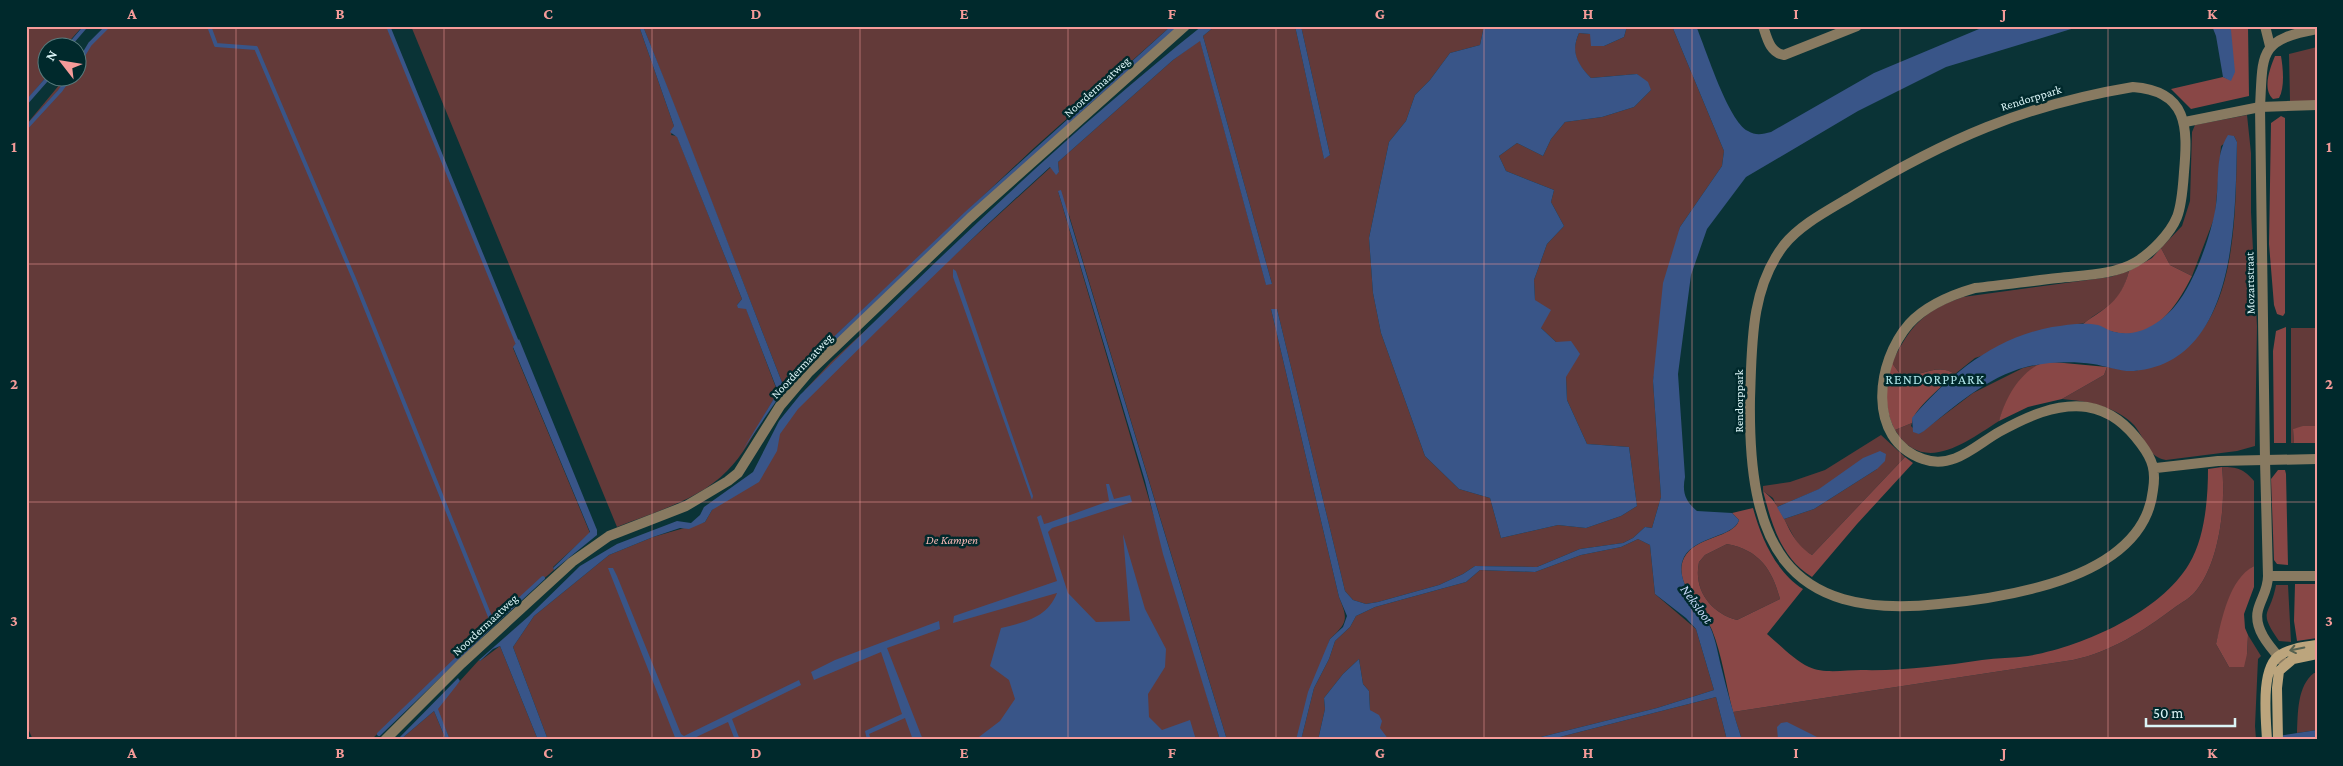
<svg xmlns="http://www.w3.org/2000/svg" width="2343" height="766" font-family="'Crimson Pro',serif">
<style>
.green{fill:#633a39}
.forest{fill:#894746;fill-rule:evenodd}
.water{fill:#395588}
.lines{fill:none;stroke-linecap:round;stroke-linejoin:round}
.stream{stroke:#395588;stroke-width:4}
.minor{stroke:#887a61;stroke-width:10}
.tertiary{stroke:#887a61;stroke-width:10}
.secondary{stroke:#bca57d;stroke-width:10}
.oneway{stroke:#556150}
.grid{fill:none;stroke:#f59b99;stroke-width:1;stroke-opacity:0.55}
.labels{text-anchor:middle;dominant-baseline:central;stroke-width:5;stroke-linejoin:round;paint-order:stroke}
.street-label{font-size:12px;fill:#dbf5f7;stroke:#00292c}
.park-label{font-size:12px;font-style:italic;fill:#f3b6b3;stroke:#00292c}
.neighbourhood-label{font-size:14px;letter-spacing:1px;fill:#afe5e9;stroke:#00292c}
.water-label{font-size:14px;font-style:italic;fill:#c3d6f5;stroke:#00292c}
.neatline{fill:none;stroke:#f59b99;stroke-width:2}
.grid-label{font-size:16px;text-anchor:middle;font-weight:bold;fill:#f59b99}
</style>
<rect width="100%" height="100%" fill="#0a3336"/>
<path class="green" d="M26,26H83L64,47L48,48L47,76L26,101Z
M105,26H388L517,342L513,348L590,533L553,567L554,570L493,622L371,740H33L26,724V125L65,78H78V60Z
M411,26H639L674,126L671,135L677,136L742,299L737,305L746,308L778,393C761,417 749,450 727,471C699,500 654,512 617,527Z
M643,26H1171L1034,148L783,385Z
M1215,26H1295L1324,158L1330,155L1301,26H1484L1480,45L1450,53L1430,80L1415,95L1406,121L1389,142L1369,238L1373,293L1381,333L1425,456L1459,489L1490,498L1501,538L1558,525L1586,528L1621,516L1637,506L1629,447L1587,444L1567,400L1566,377L1556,342L1541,328L1535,300L1534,280L1547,244L1564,226L1551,202L1554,190L1506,171L1499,156L1517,143L1543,156L1551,139L1565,122L1602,117L1634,107L1651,90L1637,74L1591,78C1577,64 1570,53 1579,33L1590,34L1604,46L1624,37L1627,26H1672L1724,151L1722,166L1680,227L1653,381L1661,497L1652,528L1645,527L1633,538L1623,543L1580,549L1537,567L1475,566L1463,574L1439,585L1378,602L1366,604L1353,600L1345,591L1277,309H1271L1339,597C1348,619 1348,622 1330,639L1296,740H1227L1069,215L1058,191L1220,740H548L513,647L534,616L609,555L653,537L705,522L712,510L758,469L805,390L831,362L869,327L948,261L1051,167L1056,174L1059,172L1058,162L1173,60L1200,40L1266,284H1272L1203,36Z
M2317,47V101H2290L2289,54Z
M2247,115L2251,153V212L2257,326L2255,446L2237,451L2166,460C2147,457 2146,439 2134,425C2116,406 2086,401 2062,399L2104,375L2107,367C2115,368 2126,371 2134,371C2141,370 2149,366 2156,364C2240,337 2235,213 2237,142L2234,136L2221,146L2215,216L2192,276L2170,265L2161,248L2182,226L2190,201L2192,132L2195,125Z
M2129,271C2122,297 2114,303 2092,317C2087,321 2085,324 2078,324L1975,358L1955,374C1938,363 1921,375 1903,378L1892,363C1910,326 1923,311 1963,297L2110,277Z
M2291,328H2317V426L2293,429L2294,443H2291Z
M2041,364C2020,380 2007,396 1999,421C1966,442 1923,476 1895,430L1912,423L1911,426L1919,434L1973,393L2023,368Z
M1881,435L1905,457L1812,555L1800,548L1784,519L1814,509L1877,469L1841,475L1820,489L1777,507L1773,498L1763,491V486L1790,482L1825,470Z
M2222,467C2237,467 2244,469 2254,481V566C2234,577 2222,622 2216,644L2229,667L2247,654L2248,635L2261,656L2258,659L2255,726L2256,739L1742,740L1733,712L2073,660C2111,652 2143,631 2174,608C2181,603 2190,598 2195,592C2220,563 2226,503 2222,467Z
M1638,539L1650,545L1655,594L1696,629L1714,690L1657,708L1529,740H1389L1381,732L1370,710L1369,691L1363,684L1359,659L1343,674L1324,698L1325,709L1318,740H1301L1314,688L1329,659L1335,641L1350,627L1356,616L1375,607L1466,582L1480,570L1535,572L1581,555L1621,547Z
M1727,544C1759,550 1772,569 1780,599L1737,620C1711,613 1693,590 1699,562L1705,555Z
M2276,585H2288L2291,642L2279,641C2257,609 2270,618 2276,585Z
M500,646L538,740H450L437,709L439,704L479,660L480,661Z
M2314,673H2317V730L2297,733C2298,713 2297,686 2314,673Z
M1716,697L1727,740H1548Z
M434,711L446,740H400Z"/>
<path class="forest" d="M2229,26H2248L2249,96L2191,109L2171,89L2223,77L2231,80Z
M2275,56H2281C2283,68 2285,87 2279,98L2273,99C2262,89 2270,68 2275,56Z
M2281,116L2285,118V313L2283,316L2277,314L2274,305L2269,244L2271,123Z
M2161,248L2170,265L2192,276C2179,302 2159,335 2125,334C2111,333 2099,326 2083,324C2107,306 2120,303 2129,271L2152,258Z
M2286,327V443H2274L2273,351L2276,331Z
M1892,363L1903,378C1921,375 1939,363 1955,374C1945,384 1912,410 1912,423L1895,430C1883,406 1886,388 1892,363Z
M2064,363L2107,367L2104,375L2062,399L2028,407L1999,421C2005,400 2018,374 2040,364C2046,361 2057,363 2064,363Z
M2303,426H2317V443H2294L2293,429Z
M1905,457L1913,463L1857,524L1812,577C1781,558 1772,525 1763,491C1787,508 1785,539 1812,555Z
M2222,467C2226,503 2220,563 2195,592C2190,598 2181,603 2174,608C2143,631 2111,652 2073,660L1733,712C1726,685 1722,655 1712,630C1704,610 1672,582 1684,558C1695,536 1734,538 1739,520L1732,513L1753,508C1761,538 1776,572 1803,589L1767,634C1780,645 1794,660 1809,667C1823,674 1846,670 1861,670C1903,671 1942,666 1982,660C1997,658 2013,658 2028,656C2081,647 2160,613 2189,564C2205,538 2208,498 2208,469ZM1727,544C1759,550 1772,569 1780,599L1737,620C1711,613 1693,590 1699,562L1705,555Z
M2278,470H2285L2286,474L2288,565L2277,564L2274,560L2271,479Z
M2254,566V587L2244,614L2245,628L2248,635L2247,654L2244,667H2229L2216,644C2222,619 2229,579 2254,566Z
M2295,584H2317V638L2297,641L2294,621Z"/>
<path class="water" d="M639,26H643C691,145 736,265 783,385L965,212L1171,26H1179L1090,104L798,376L779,397L742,451L778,392L746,309L738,308L737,305L742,299L677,137L670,132L674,126Z
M1202,26H1215L1203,36L1272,284L1266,285L1200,41L1173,60L1058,162L1059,172L1056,175L1050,167C963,245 881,327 798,409L780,434L777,451L759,482L712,510L705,522L689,529L680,528L653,537L609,555L534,616L513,647L548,740H538L500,646L493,649L480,661L479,660L529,616L580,566L617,544L677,521L691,523L700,515L704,507L753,472L779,421L800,395C929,267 1059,140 1202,26Z
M1295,26H1301L1330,155L1324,159Z
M1484,26H1627L1624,37L1604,46H1591L1590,34L1579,33C1570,53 1578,64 1591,78L1637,74L1648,82L1651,90L1634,107L1602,117L1565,122L1551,139L1543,156L1517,143L1499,156L1506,171L1554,190L1551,202L1564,226L1547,244L1534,280L1535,300L1551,310L1541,328L1556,342L1571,341L1580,354L1566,377L1567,400L1587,444L1629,447L1637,506L1621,516L1586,528L1558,525L1501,538L1490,498L1459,489L1425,456L1381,333L1373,293L1369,238L1389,142L1406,121L1415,95L1430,80L1450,53L1480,45Z
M1672,26H1696C1706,49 1728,121 1748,131C1756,136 1763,134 1771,132L1874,73L1979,29L1988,26H2081L1946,67L1858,111L1746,177L1707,229L1691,275L1678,374L1685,477C1682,492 1685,501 1697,511L1732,513L1739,520C1734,537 1696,536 1684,557C1672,581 1703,610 1711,629C1716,641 1718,654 1721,666C1727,691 1734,716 1742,740H1727L1716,697L1548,740H1529L1657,708L1714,690L1696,629L1686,618L1655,594L1650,545L1638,539L1621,547L1581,555L1535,572L1480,570L1466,582L1375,607L1356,616L1350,627L1335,641L1329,659L1314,688L1301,740H1296L1308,692L1330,639L1343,627L1347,616L1339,597L1271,309H1277L1345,591L1353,600L1366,604L1378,602L1439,585L1463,574L1475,566L1537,567L1580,549L1623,543L1633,538L1645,527L1652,528L1661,497L1653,381L1663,283L1680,227L1722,166L1724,151Z
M2212,26H2229L2231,30L2235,72L2231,81L2223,77L2216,36Z
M2228,135L2234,136L2237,142C2235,217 2238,362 2134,371C2121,372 2106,366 2093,364C2072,361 2047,362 2026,367C1987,377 1954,407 1924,431L1919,434L1913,432L1912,418C1949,375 1994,338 2052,327C2067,325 2083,322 2098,325C2104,327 2109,331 2115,332C2138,338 2161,323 2175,306C2193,285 2208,243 2214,216C2221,189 2213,158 2228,135Z
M1061,190L1227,740H1220L1163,554L1145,481L1058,191Z
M953,269L956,271L1033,496L1032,500L953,277Z
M519,339L597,530V535L554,570L553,568L590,532L513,347Z
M1880,451L1886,454L1885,461L1877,469L1814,509L1784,519L1777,507L1819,489L1863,458Z
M1106,484H1109L1114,499L1130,495L1132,502L1052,528L1048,532L1068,593L1096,622L1130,621L1123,534L1145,609L1166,649L1165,667L1148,694L1149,717L1162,730L1190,720L1196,740H975L1000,721L1015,699L1009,680L990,666L1001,628C1025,622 1047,618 1057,593L953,623L954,616L1057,581L1037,517L1041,515L1044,524L1048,523L1109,501Z
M608,568H613L617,576L681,734L684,736L799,680L801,685L732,719L740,740H735L728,722L690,740H676Z
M939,621L940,629L887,648L923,740H913L905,718L869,734L871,740H867L865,731L902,714L881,652L814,680L811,672L835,660Z
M1359,659L1363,684L1369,691L1370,710L1379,715L1382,721L1380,728L1389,740H1318L1325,709L1324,698L1343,674Z
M458,678L460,681L438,709L450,740H446L434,711L400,740H397Z
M1787,722L1823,740H1778L1777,727L1781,723Z
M2317,730V740H2252Z"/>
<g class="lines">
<path class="stream" d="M209,26L216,45L256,48L355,281L493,624L379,734
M388,26L517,342
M67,48L86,26
M78,64L90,44L108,26
M26,103L48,78
M26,128L60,91L69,78
M493,624L543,578"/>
<path class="minor" d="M1763,26C1767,38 1770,53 1784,55L1857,26
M2265,26L2270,46
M2133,87C2188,91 2188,127 2184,172C2183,186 2182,204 2177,217C2170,234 2151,253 2136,262C2114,275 2084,275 2058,278C2031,281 2003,285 1975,288C1951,295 1926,305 1909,324C1876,362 1866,439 1923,459C1953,470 1976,445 1999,432C2026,417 2056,403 2087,407C2111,411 2127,425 2141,444C2153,460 2156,471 2153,490C2147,547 2088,574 2039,587C2006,596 1972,601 1939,604C1782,621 1748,540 1750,399C1752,346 1750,289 1784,245C1801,224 1829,210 1852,196C1945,140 2024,105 2133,87Z
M2185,122L2260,107L2317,105
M2156,468L2218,461L2317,459
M2268,576H2317
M385,740L461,664L572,562L609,536L686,506L728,481L738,473L780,406L808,373L970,218L1185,26"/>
<path class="tertiary" d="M2284,663C2272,649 2253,630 2258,610C2261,598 2268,590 2268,576L2265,460L2260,107C2263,53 2258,40 2317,29"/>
<path class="secondary" d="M2267,740C2266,719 2260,667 2280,655C2291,648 2304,647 2317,645
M2278,740L2277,688L2279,671L2293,659L2317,654"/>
</g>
<defs><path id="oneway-shaft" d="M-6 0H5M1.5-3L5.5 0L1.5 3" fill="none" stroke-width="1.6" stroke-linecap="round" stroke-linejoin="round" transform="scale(1.25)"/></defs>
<use class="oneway" href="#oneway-shaft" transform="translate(2297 649) rotate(168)"/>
<path class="grid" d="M236,26V740M444,26V740M652,26V740M860,26V740M1068,26V740M1276,26V740M1484,26V740M1692,26V740M1900,26V740M2108,26V740M26,264H2317M26,502H2317"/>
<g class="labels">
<g class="street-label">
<text transform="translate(1097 87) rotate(-42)">Noordermaatweg</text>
<text transform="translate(2031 98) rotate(-17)">Rendorppark</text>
<text transform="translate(2250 283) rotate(-91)">Mozartstraat</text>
<text transform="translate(802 366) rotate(-47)">Noordermaatweg</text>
<text transform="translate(1739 401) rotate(-90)">Rendorppark</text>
<text transform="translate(485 625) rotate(-43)">Noordermaatweg</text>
</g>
<g class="park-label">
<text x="952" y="540">De Kampen</text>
</g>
<g class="neighbourhood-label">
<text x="1935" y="379">RENDORPPARK</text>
</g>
<g class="water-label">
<text transform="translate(1697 604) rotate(53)">Neksloot</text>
</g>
</g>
<rect width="2343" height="766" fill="none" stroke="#00292c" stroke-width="55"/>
<g transform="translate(62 62) rotate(301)"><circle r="24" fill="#00292c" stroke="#587b7d"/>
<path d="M0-4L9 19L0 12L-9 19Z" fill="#f59b99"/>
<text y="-8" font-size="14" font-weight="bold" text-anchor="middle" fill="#dbf5f7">N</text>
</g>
<path d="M2146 718v8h89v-8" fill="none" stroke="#dbf5f7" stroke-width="2.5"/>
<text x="2153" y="718" font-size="15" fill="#dbf5f7" stroke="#00292c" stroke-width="4" paint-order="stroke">50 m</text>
<rect x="28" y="28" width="2288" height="710" class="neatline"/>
<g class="grid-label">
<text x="132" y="19">A</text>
<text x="340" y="19">B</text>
<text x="548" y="19">C</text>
<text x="756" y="19">D</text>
<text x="964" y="19">E</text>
<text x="1172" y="19">F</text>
<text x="1380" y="19">G</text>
<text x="1588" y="19">H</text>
<text x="1796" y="19">I</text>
<text x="2004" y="19">J</text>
<text x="2212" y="19">K</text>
<text x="14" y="152">1</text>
<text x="2329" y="152">1</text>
<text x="14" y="389">2</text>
<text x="2329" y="389">2</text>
<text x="14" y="626">3</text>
<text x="2329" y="626">3</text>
<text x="132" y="758">A</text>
<text x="340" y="758">B</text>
<text x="548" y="758">C</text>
<text x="756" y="758">D</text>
<text x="964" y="758">E</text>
<text x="1172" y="758">F</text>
<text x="1380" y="758">G</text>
<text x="1588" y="758">H</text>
<text x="1796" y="758">I</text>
<text x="2004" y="758">J</text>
<text x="2212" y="758">K</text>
</g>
</svg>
